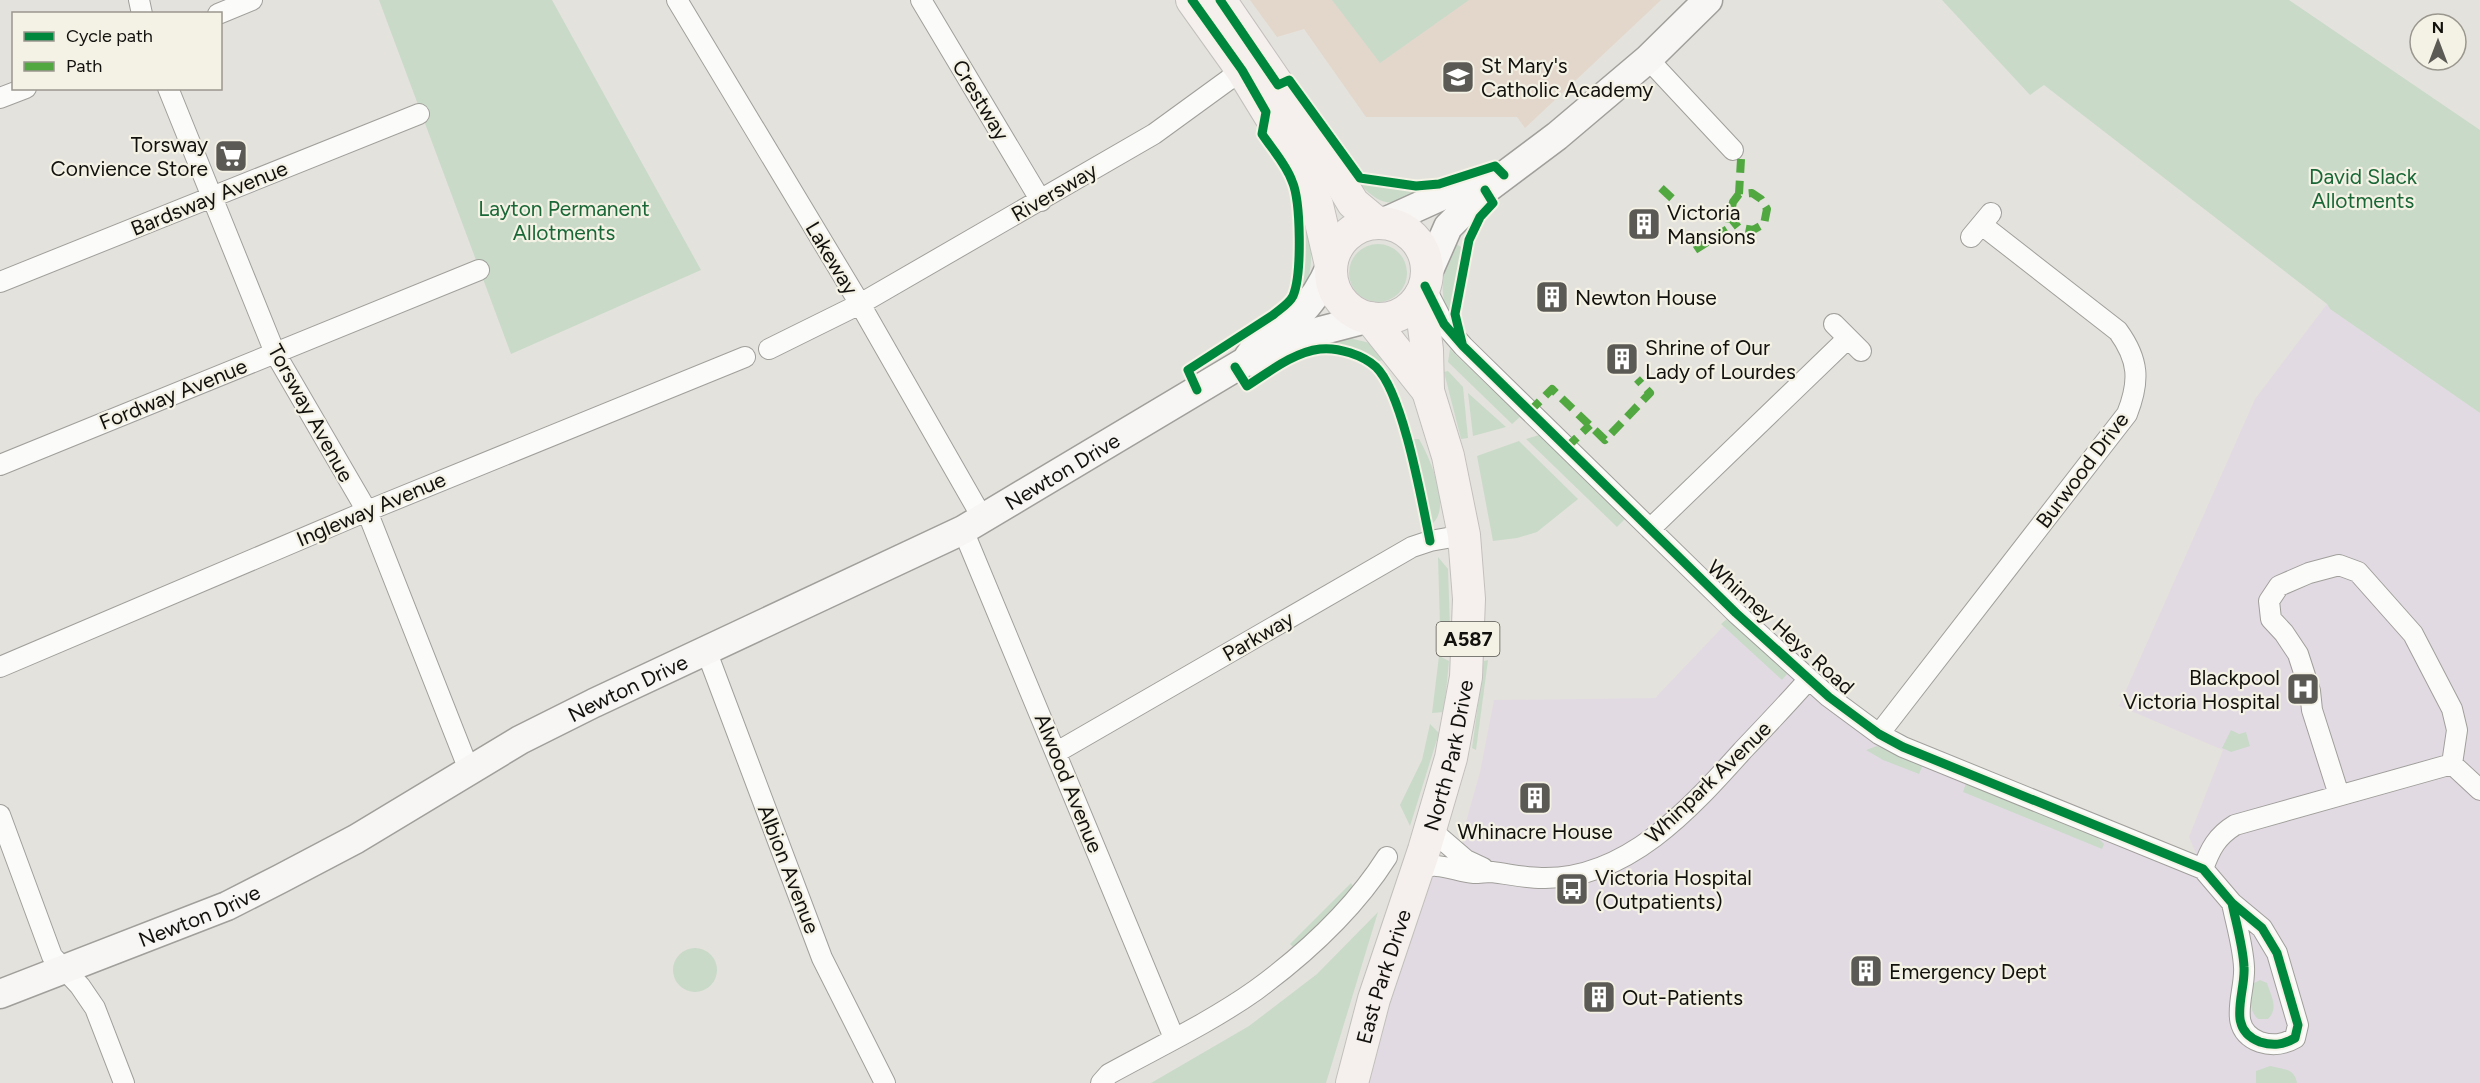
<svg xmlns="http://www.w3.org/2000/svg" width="2480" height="1083" font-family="Figtree,sans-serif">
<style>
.education{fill:#e3d7cc}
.medical{fill:#e2dae3}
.green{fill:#c9dac9}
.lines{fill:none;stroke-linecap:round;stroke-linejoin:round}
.minor-casing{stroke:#a09f9b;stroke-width:22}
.secondary-casing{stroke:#a09f9b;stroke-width:31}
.primary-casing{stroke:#c2c0bd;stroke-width:34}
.minor{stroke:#fbfbfa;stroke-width:20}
.secondary{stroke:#f8f6f4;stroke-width:28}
.primary{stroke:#f5f0ed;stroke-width:32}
.quiet{stroke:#51a841;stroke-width:8;stroke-dasharray:15 8;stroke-linecap:butt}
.cycleway-casing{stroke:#f4f1e5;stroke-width:13}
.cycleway{stroke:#00873e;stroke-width:9}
.labels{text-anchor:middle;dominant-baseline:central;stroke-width:4.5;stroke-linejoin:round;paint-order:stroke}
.shield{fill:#f4f1e5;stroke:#56544e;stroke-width:1.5}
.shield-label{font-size:20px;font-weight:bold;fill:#12110d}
.poi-label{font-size:21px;fill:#12110d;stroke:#f4f1e5;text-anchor:start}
.street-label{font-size:21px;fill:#12110d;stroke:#f4f1e5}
.park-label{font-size:21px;fill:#196736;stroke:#f4f1e5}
</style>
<rect width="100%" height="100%" fill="#e4e2dc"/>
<path class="education" d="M1250,0H1661L1525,128L1517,117H1366L1304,29L1277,37Z"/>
<path class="medical" d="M2327,304L2330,309L2480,413V1083H1352L1417,870L1466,860L1462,836L1480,772L1494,700L1655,698L1736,613L1853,716L2202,868L2189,837L2223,750L2119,706L2255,399Z"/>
<path class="green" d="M379,0H552L701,270L511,354Z
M1332,0H1469L1380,63Z
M1942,0H2289L2480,130V413L2330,309L2327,304L2044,85L2030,95Z
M1361,181C1384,189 1409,190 1433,189C1398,202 1387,214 1359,183Z
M1300,204H1304C1308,232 1318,264 1303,290L1297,287L1302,247Z
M1455,243L1464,249L1451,318C1436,293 1444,269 1455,243Z
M1349 273a29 29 0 1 1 58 0a29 29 0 1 1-58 0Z
M1349,338L1370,343L1389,358L1376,362L1352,350L1336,347L1335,339Z
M1450,349L1520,417L1512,424L1448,362Z
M1448,371L1463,387L1468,438L1461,439L1444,372Z
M1468,393L1506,427L1473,436Z
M1539,435L1625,519L1617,527L1526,439Z
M1410,439H1419C1430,458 1452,508 1432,524Z
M1519,441L1578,499L1537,532L1517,538L1493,541L1477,456Z
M1438,557L1448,569L1450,628L1440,627Z
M1728,618L1784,669L1787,674L1782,680L1721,624Z
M1439,656L1449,661L1444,712L1432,713Z
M1488,660L1476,750L1472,748L1484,661Z
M1430,724L1439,733L1410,826L1400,805L1422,760Z
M2231,730L2239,734L2246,732L2250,746L2231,752L2222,748Z
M1877,746L1923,765L1919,774L1883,760L1866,750Z
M1966,783L2096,836L2104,844L2102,849L1963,792Z
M1351,883L1354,888L1294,948L1290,944Z
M1378,912L1326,1083H1151L1249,1026L1317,974Z
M673 970a22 22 0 1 1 44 0a22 22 0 1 1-44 0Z
M2260,980L2267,983C2271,996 2279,1008 2268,1019H2258C2248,1011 2251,996 2252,984Z
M2270,1066C2282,1069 2295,1068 2297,1083H2256V1071Z"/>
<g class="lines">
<g class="minor-casing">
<path id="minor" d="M139,0L142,14
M677,0L860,304L983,519
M921,0L1041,201
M218,14L252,0
M1648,59L1733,150
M168,88L275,353L367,511L469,770
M0,98L26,88
M1971,237L1991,213
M0,282L419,114
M1427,291L1444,324L1463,346L1736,613L1829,697L1879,734L1903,747L2203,869L2232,903L2262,928L2277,953L2298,1025L2295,1038C2283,1045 2273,1046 2260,1042C2225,1029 2246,993 2244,967C2243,946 2236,923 2232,903
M1834,324L1861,351
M769,349L860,304L1154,134L1242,70
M0,465L479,270
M1650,529L1847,339
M963,530L1174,1038
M706,650L822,958L885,1083
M0,667L367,511L745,357
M1879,734L2127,414C2140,381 2139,360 2118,331L1982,225
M1057,752L1412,547L1430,541L1464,535
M2452,764L2480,790
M2339,795L2312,710L2310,691L2298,654L2284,633L2271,619L2269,601L2279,586L2309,573L2339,565L2358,572L2413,634L2452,709L2457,730L2452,764
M0,815L52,956L80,986L95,1008L124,1083
M1430,829L1466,860L1483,868
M2203,869C2210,849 2217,836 2235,825L2452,764
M1417,870C1436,860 1454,871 1474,873C1480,873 1486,872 1492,872C1509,874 1525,878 1542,878C1627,880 1691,808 1743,750C1765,727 1787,704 1808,680
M1101,1083L1109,1074C1158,1047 1211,1022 1256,990C1305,954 1354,909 1387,857"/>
</g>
<g class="secondary-casing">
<g id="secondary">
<path d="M1382,223L1457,189L1495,180"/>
<path d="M1427,275L1448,227L1485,190L1557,136L1648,59L1708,0"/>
<path d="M1246,361L1262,363L1320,331L1370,318"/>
<path id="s1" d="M0,994L227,906L280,879L356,839L520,740L594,703L963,530L1246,361C1258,339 1280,331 1298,315C1313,301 1323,284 1331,265"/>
</g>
</g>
<g class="primary-casing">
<g id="primary">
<path d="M1192,0L1242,70L1299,163L1317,205L1331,265"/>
<path d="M1220,0L1309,130L1353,203L1377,223"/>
<circle cx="1379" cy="271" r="48"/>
<path d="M1370,318L1428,391"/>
<path id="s2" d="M1352,1083L1374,999L1424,850L1451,758L1466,677L1469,599L1464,535L1448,456L1428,391L1427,350L1420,296"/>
</g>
</g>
<use href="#minor" class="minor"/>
<use href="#secondary" class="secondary"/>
<use href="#primary" class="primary"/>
<path class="quiet" d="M1661,188L1676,202
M1739,194L1733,202L1730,217L1738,227L1753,230L1764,224L1767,209L1761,199L1752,193L1739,194L1741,159
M1695,250L1729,228L1730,217
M1529,412L1552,389L1605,440L1650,393L1637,379
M1566,448L1590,425"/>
<g class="cycleway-casing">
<path id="cycleway" d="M1192,0L1242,70L1266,112L1262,134C1272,149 1286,164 1292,181C1301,201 1302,275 1293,296C1289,304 1280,309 1273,315L1188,370L1197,390
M1220,0L1278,85L1289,80L1360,178L1416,186L1439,184L1495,166L1504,175
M1425,286L1444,324L1463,346L1736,613L1829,697L1879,734L1903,747L2203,869L2232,903L2262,928L2277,953L2298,1025L2295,1038C2283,1045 2273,1046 2260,1042C2225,1029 2246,993 2244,967C2243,946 2236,923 2232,903
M1462,343L1455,314L1469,240L1480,217L1493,203L1485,190
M1235,367L1247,386C1269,372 1294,352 1320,349C1338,347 1363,355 1376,367C1403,393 1422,502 1430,541"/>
</g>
<use href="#cycleway" class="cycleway"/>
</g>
<defs>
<g id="school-square" transform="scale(1.725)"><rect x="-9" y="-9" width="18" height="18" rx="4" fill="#5c5a55" stroke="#f4f1e5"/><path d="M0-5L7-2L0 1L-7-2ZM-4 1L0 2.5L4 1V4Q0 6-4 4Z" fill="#fff"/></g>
<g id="supermarket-square" transform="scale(1.725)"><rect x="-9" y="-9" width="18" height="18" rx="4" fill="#5c5a55" stroke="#f4f1e5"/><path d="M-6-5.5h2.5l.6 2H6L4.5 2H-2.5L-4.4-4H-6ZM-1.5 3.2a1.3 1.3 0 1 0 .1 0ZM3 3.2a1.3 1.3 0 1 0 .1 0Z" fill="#fff"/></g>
<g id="building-square" transform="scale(1.725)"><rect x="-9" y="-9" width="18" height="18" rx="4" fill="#5c5a55" stroke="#f4f1e5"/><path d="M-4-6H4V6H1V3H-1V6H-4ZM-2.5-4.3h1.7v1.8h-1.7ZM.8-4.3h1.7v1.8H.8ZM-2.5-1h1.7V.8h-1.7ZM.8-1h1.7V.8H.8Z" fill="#fff"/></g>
<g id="hospital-square" transform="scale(1.725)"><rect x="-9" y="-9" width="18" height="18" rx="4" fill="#5c5a55" stroke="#f4f1e5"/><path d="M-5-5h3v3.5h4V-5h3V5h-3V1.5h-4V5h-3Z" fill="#fff"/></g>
<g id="bus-square" transform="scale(1.725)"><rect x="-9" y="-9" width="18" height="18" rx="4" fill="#5c5a55" stroke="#f4f1e5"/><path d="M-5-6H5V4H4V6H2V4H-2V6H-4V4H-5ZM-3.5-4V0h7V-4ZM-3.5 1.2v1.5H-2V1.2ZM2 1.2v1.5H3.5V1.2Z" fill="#fff"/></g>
</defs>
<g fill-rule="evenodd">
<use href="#school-square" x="1458" y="77"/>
<use href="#supermarket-square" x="231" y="156"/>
<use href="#building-square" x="1644" y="224"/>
<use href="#building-square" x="1552" y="297"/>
<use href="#building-square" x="1622" y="359"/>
<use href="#hospital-square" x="2303" y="689"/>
<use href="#building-square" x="1535" y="798"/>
<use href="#bus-square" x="1572" y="889"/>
<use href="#building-square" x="1866" y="971"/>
<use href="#building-square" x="1599" y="997"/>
</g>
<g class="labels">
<rect class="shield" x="1436.5" y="622" width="63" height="34" rx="4.5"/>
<g class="shield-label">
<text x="1468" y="639">A587</text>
</g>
<g class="poi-label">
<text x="1481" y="65">St Mary's<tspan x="1481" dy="24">Catholic Academy</tspan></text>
<text x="208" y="144" text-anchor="end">Torsway<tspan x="208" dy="24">Convience Store</tspan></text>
<text x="1667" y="212">Victoria<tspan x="1667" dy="24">Mansions</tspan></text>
<text x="1575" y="297">Newton House</text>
<text x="1645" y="347">Shrine of Our<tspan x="1645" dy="24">Lady of Lourdes</tspan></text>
<text x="2280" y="677" text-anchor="end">Blackpool<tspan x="2280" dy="24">Victoria Hospital</tspan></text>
<text x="1535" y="831" text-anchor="middle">Whinacre House</text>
<text x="1595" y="877">Victoria Hospital<tspan x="1595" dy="24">(Outpatients)</tspan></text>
<text x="1889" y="971">Emergency Dept</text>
<text x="1622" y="997">Out-Patients</text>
</g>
<g class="street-label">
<text transform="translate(981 100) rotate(59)">Crestway</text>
<text transform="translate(1054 192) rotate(-30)">Riversway</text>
<text transform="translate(209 198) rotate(-22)">Bardsway Avenue</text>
<text transform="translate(832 258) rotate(59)">Lakeway</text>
<text transform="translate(173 394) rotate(-22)">Fordway Avenue</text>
<text transform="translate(311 413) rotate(61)">Torsway Avenue</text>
<text transform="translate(2082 470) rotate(-53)">Burwood Drive</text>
<text stroke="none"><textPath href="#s1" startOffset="1186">Newton Drive</textPath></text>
<text transform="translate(371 509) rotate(-23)">Ingleway Avenue</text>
<text transform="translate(1781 627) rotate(42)">Whinney Heys Road</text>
<text transform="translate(1258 636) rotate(-30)">Parkway</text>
<text stroke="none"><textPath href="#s1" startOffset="700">Newton Drive</textPath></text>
<text stroke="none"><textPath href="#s2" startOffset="342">North Park Drive</textPath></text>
<text transform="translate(1708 782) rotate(-44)">Whinpark Avenue</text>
<text transform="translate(1069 783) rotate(68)">Alwood Avenue</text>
<text transform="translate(789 869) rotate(69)">Albion Avenue</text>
<text stroke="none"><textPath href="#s1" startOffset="214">Newton Drive</textPath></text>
<text stroke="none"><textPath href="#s2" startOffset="111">East Park Drive</textPath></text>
</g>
<g class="park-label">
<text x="2363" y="176">David Slack<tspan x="2363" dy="24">Allotments</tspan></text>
<text x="564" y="208">Layton Permanent<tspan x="564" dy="24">Allotments</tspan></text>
</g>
</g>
<rect x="12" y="12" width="210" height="78" fill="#f4f1e5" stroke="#9a978f" stroke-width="1.5"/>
<rect x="24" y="32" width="30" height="9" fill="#00873e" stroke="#9a978f" stroke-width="1.5"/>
<text x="66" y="42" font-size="18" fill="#12110d">Cycle path</text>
<rect x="24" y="62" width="30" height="9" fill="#51a841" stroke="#9a978f" stroke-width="1.5"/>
<text x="66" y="72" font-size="18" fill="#12110d">Path</text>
<g transform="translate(2438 42)"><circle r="28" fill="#f4f1e5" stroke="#9a978f" stroke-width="1.5"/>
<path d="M0-4.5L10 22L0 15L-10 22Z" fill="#5c5a55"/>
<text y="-9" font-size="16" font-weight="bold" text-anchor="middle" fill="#12110d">N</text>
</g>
</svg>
